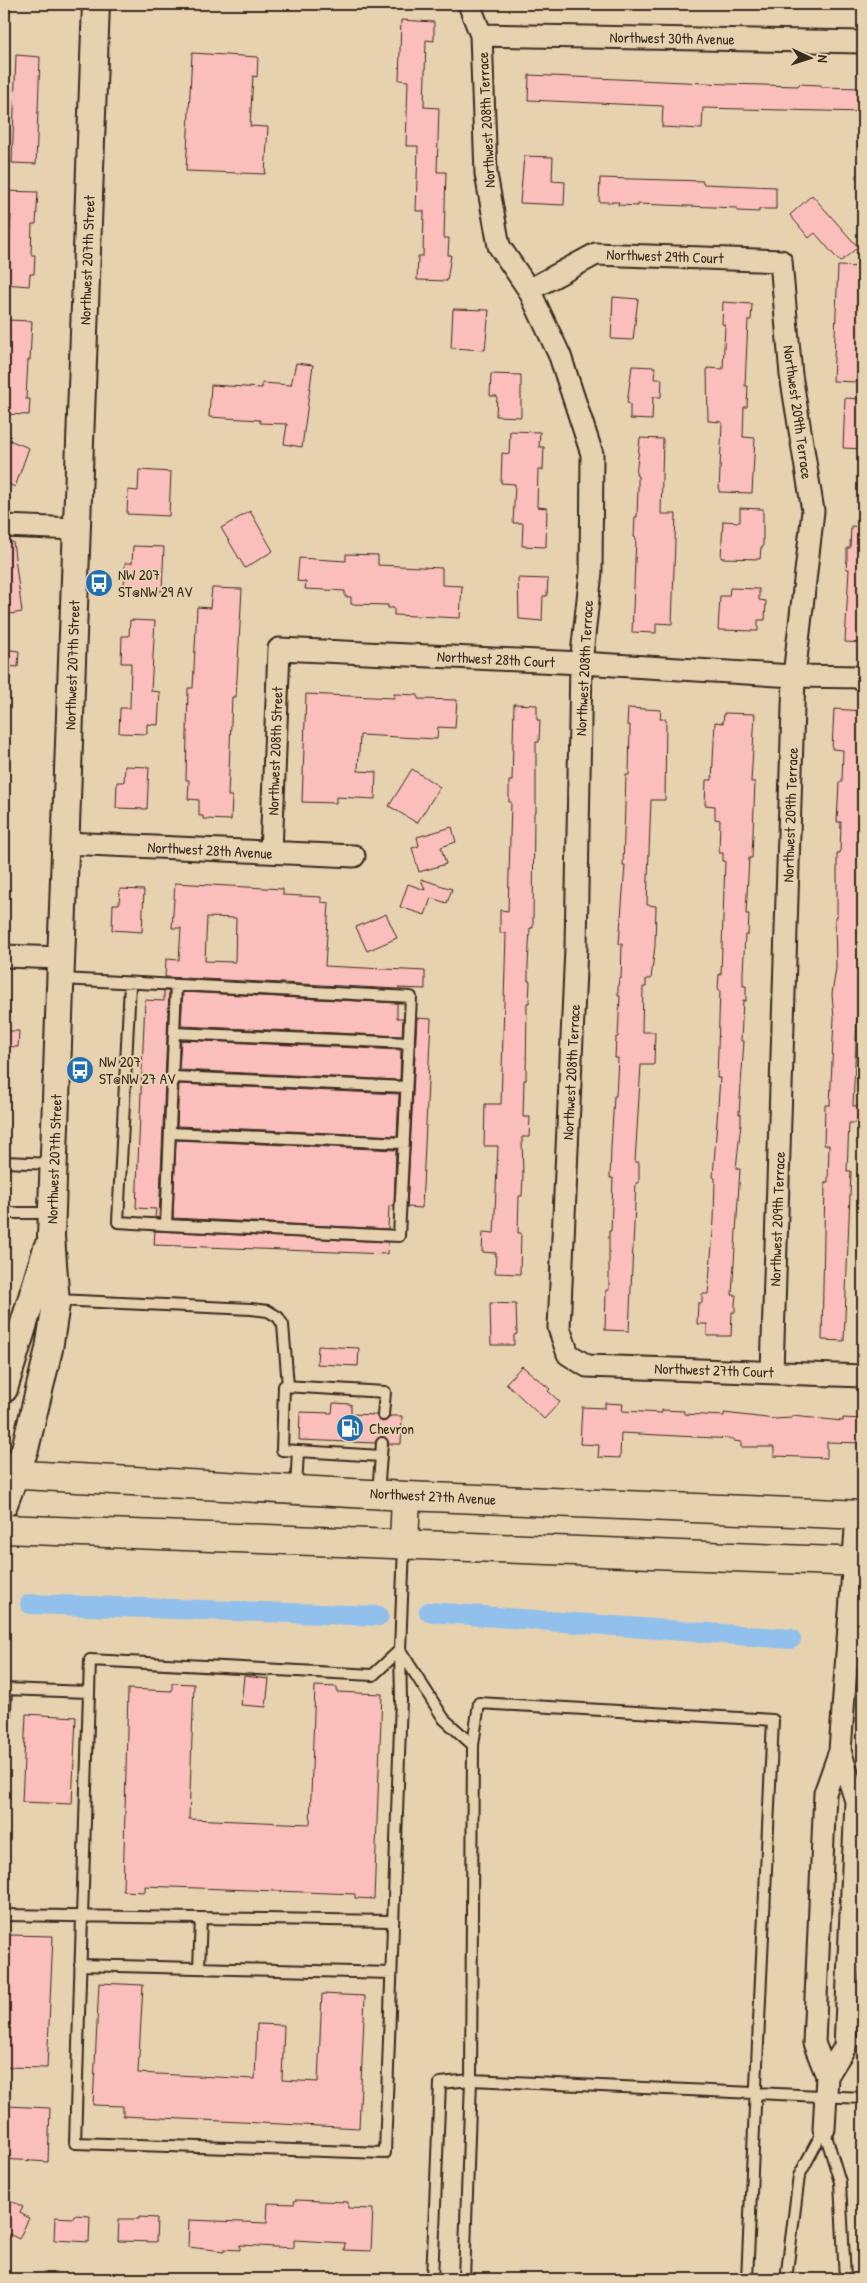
<svg xmlns="http://www.w3.org/2000/svg" width="867" height="2283" font-family="'Patrick Hand',sans-serif">
<style>
.lines{fill:none;stroke-linecap:round;stroke-linejoin:round}
.canal{stroke:#91c0ec;stroke-width:20}
.building{fill:#fabebb;stroke:#3b2a1e;fill-rule:evenodd}
.service-casing{stroke:#3b2a1e;stroke-width:14}
.minor-casing{stroke:#3b2a1e;stroke-width:25}
.tertiary-casing{stroke:#3b2a1e;stroke-width:30}
.primary-casing{stroke:#3b2a1e;stroke-width:31}
.service{stroke:#e7d2b0;stroke-width:10}
.minor{stroke:#e7d2b0;stroke-width:21}
.tertiary{stroke:#e7d2b0;stroke-width:26}
.primary{stroke:#e7d2b0;stroke-width:28}
.labels{text-anchor:middle;dominant-baseline:central;stroke-width:4;stroke-linejoin:round;paint-order:stroke}
.street-label{font-size:15px;fill:#3b2a1e;stroke:#e7d2b0}
.poi-label{font-size:15px;fill:#3b2a1e;stroke:#e7d2b0;text-anchor:start}
</style>
<rect width="100%" height="100%" fill="#e7d2b0"/>
<filter id="ink" filterUnits="userSpaceOnUse"><feTurbulence type="fractalNoise" baseFrequency=".02" numOctaves="2"/><feDisplacementMap in="SourceGraphic" scale="10" xChannelSelector="R" yChannelSelector="G"/><feConvolveMatrix kernelMatrix="1 2 1 2 8 2 1 2 1" color-interpolation-filters="sRGB"/></filter>
<g filter="url(#ink)">
<g class="lines">
<path class="canal" d="M30,1604L379,1616
M429,1612L791,1639"/>
</g>
<path class="building" d="M401,20L434,22V41L426,40L424,107L439,108L437,172H446L444,238H449L448,255H451L447,281L417,280L418,256H423L424,211H416L418,146H406L408,81L399,80Z
M192,53L258,57L257,77L253,76L250,126L268,127L265,174L186,171Z
M16,55L40,57L36,164L12,163Z
M529,75L728,84L799,86V84L821,85V87L863,88V112L703,108L702,129L662,127L663,106L528,100Z
M524,156L553,157L552,181L565,182L564,205L520,203Z
M600,178L703,181V184L776,187V209H759V212L737,211V208L638,204V206L618,205L619,202H599Z
M4,191L38,192L36,224H32L31,255H35L34,274H30L29,286L4,284L5,263H8L11,215L4,214Z
M812,195L858,247L840,262L815,233L809,238L790,215Z
M838,266L862,267L863,360H858L857,382L833,381Z
M613,297L638,299L633,340L611,339Z
M723,302L752,304L751,320H748L745,386H748L747,407H744L743,437L755,438L752,493L719,492L722,422L708,421L707,368L723,369L725,325L722,324Z
M453,309L489,310L485,350L451,348Z
M7,320L32,321L30,360H28L26,399H30L29,415L4,414Z
M296,363L313,365L302,447L284,444L287,424L260,423V420L209,417L211,385L262,388V383L291,385Z
M632,366L655,367L654,379H662L661,397H653L652,420L630,419V404L627,403Z
M491,374L521,375V417L496,416L497,396H490Z
M845,398L863,399V449L843,448Z
M510,431L540,432L539,447H544L543,470H538L537,507L547,508L546,547L522,546L523,523H513L515,484L501,483L502,453L509,454Z
M4,438L29,448L15,487L4,482Z
M640,438L663,439L661,514H676L672,624L656,623V633L632,632L636,538L634,537L635,517H637L638,488V476L636,475Z
M139,470L171,472L169,516L127,514L128,490L138,491Z
M740,508L763,509V547H761L760,559L721,558L723,521L740,522Z
M250,511L273,551L245,568L221,528Z
M851,526L863,527V643L845,642L849,569H846L847,558V548H850Z
M4,542H13L22,612L4,615Z
M133,546L164,547L162,591L124,590L125,563H132Z
M346,554L378,555V565L442,568V585L462,586L460,618L394,615V608H388V605L351,604V597H345V591L305,589L306,582L297,581L299,558L346,561Z
M518,578L548,579L547,596H543L542,621L519,619Z
M212,588L242,589L236,697H232L228,796H232L231,820L203,819V816H199V800L188,799L189,780H186L188,688H193L197,607L210,608Z
M730,588L759,589V600L766,601L765,620H758V631L718,630L720,596H729Z
M130,620L155,621L151,691L160,692L158,725L147,724V734L119,733L120,708H130L131,663H121L122,636H129Z
M4,649L19,651L18,667L4,666Z
M306,694L394,698V694L418,695V699L457,700L455,728L438,727L437,739L360,735L358,771L376,772L375,799L336,797V803L302,802Z
M514,704L537,705V720H540L539,742H536V812L534,813L533,920V928H530L528,966V981H530L529,1003H527L526,1080H524L523,1117H530L529,1137H522L523,1176L522,1196H519L518,1233H521L520,1274L495,1273L496,1253L482,1252L483,1232L494,1233L498,1146H484L485,1104H501L506,933H500V910L508,911L511,802H509V781H512Z
M628,708L661,710L660,719H666L665,800H651L647,905L656,906L655,946L651,979H646V987H643L642,1032H655L654,1065H641L635,1162H639V1183H636L629,1331L605,1330L606,1290H609V1231H611L613,1178H610L611,1147L614,1096H616L618,1058H615L616,1037H618L620,996H618V987L619,978L621,979L622,944H619L625,865H623L626,775H629L630,725H627Z
M834,709L863,711V889H861L859,969H863V1019H857L853,1106H859L858,1123H849L847,1171H851L844,1341L822,1340L825,1182H828L829,1145H824L825,1105H830L834,1018L832,994L836,968L835,917H837V853H840L841,822H837L839,782H842L843,750L832,749Z
M724,713L755,714L751,782H755L752,858H749L746,914H749L748,935H745L743,973V986H746V1001L743,1000L741,1041H744L739,1114H741V1123L736,1169H740L732,1295H736L735,1304V1312H732L731,1336H707V1324H697L698,1303H702V1294H708L714,1220L715,1178L713,1177L720,1078H717L720,990H718L719,974H721L725,861H723V853H719L720,820L715,819V806L705,805L706,780H712L715,722L723,723Z
M125,766L149,767L147,809L116,808L117,782H124Z
M412,769L440,787L417,823L389,806Z
M452,827L456,842L441,847L446,864L419,872L412,848L419,846L417,837Z
M421,879L452,889L447,903L431,898L425,915L400,907L408,884L425,890Z
M175,883L283,889V895L321,897V902L329,903L325,966L425,971V989L398,988V989L165,977L166,959L179,960L181,928H172ZM207,917L236,918L235,962L205,961Z
M120,889L144,890L142,932L112,930L113,904H119Z
M386,914L397,938L367,951L356,927Z
M164,991H169L159,1218L155,1217L156,1209L136,1208L145,1000L164,1001Z
M183,992L397,1003V1018H403L402,1036L181,1026Z
M417,1018L431,1019L422,1208L407,1207Z
M4,1031H19L18,1047L4,1046Z
M181,1040L401,1050L400,1080L179,1070Z
M179,1084L399,1094L397,1136L177,1126Z
M176,1140L396,1150L394,1206H389L388,1229L173,1218Z
M155,1231L388,1242L387,1254L154,1245Z
M490,1303L516,1304L517,1334L514,1335V1345H491Z
M318,1346L359,1348L358,1366L317,1364Z
M522,1366L550,1389L548,1391L560,1402L544,1419L506,1383Z
M333,1403L351,1404V1414L376,1415L382,1422L386,1421L390,1416H402L401,1444H389L386,1438L382,1436L377,1439L375,1443L299,1440L300,1412L332,1413Z
M605,1403L623,1404L622,1411L662,1413V1410L684,1411V1414L724,1416V1413L775,1419L792,1418V1416L843,1421V1418L863,1419V1443L827,1442V1458L774,1456V1447H741V1442L734,1441V1439L621,1433L620,1458L598,1457L599,1445L580,1444L582,1407L605,1408Z
M244,1676L269,1679L266,1707L241,1705Z
M172,1683L194,1684L189,1819L310,1824L315,1686L337,1687V1692L382,1694L374,1899L355,1898V1894L145,1886V1892L123,1891L128,1689L172,1691Z
M26,1714L76,1717L72,1804L22,1802Z
M9,1935L53,1936L47,2068L4,2067Z
M99,1983L143,1985L138,2073L255,2079L257,2024L284,2025L282,2080L318,2082L322,1994L365,1996L359,2128L123,2116V2106L93,2105Z
M7,2106L50,2108L48,2162L4,2159Z
M4,2197L23,2207L20,2213L29,2218L19,2239L9,2234L4,2245Z
M295,2200L348,2202V2208L373,2209L371,2251L344,2250L345,2243L294,2240V2248L240,2245V2250L224,2249V2251L188,2247L189,2220L267,2223L268,2203L294,2204Z
M74,2215L90,2216L89,2242L54,2240L55,2217L73,2218Z
M139,2217L157,2218L156,2242L118,2241L119,2219H139Z"/>
<g class="lines">
<g class="service-casing">
<path id="service" d="M61,979L411,997L399,1236L166,1225L176,986
M130,984L118,1222L166,1225
M174,1033L409,1043
M172,1077L406,1087
M170,1133L404,1143
M4,1162L53,1164
M4,1213H51
M57,1300L251,1309L268,1311L278,1317L283,1325L288,1386
M381,1456L282,1450L284,1386L385,1392L383,1415
M296,1489L298,1451
M378,1493L382,1443
M404,1546L400,1650L444,1719L473,1745
M400,1650L401,1699L385,2153L75,2143L90,1660L373,1675Z
M4,1689L89,1692
M4,1734L6,1689
M4,1915L392,1921
M80,1965L391,1973
M199,1968L201,1918
M824,2129L840,2182L845,2279
M432,2279L440,2083L471,2080L863,2098
M464,2279L471,2080L473,1745L479,1703L773,1720L747,2279
M786,2279L799,2176L824,2129"/>
</g>
<g class="minor-casing">
<path id="minor" d="M469,4L481,35L486,174L499,246L529,290L560,356L592,454L591,572L581,663L576,948L559,1328L568,1354L587,1366L863,1376
M481,35L863,42
M529,290L596,254L781,261L791,375L813,511L794,676L772,1372
M4,526L77,529
M65,843L354,856
M271,852L279,649L581,663L794,676L863,677
M4,956L61,958
M827,2076L845,2047L856,1801L840,1751
M824,2129L827,2076L814,2043L825,1793L840,1751L857,1515"/>
</g>
<g class="tertiary-casing">
<path id="tertiary" d="M4,1389L47,1248
M4,1504L25,1449L49,1349L56,1304L51,1236L96,4"/>
</g>
<g class="primary-casing">
<path id="primary" d="M4,1474L406,1496L863,1515
M4,1529L863,1562
M404,1545L406,1496"/>
</g>
<use href="#service" class="service"/>
<use href="#minor" class="minor"/>
<use href="#tertiary" class="tertiary"/>
<use href="#primary" class="primary"/>
</g>
</g>
<defs>
<g id="bus-disc" transform="scale(1.4375)"><circle r="9.5" fill="#1f6fb2" stroke="#e7d2b0"/><path d="M-5-6H5V4H4V6H2V4H-2V6H-4V4H-5ZM-3.5-4V0h7V-4ZM-3.5 1.2v1.5H-2V1.2ZM2 1.2v1.5H3.5V1.2Z" fill="#fff"/></g>
<g id="fuel-disc" transform="scale(1.4375)"><circle r="9.5" fill="#1f6fb2" stroke="#e7d2b0"/><path d="M-5.5-6h7V0h2V4h1.3V-2.5L3-4.5l.8-.8L6-3V5H2.5V1h-1V6h-7ZM-4.2-4.7v3.2H.2V-4.7Z" fill="#fff"/></g>
</defs>
<g fill-rule="evenodd">
<use href="#bus-disc" x="99" y="583"/>
<use href="#bus-disc" x="80" y="1070"/>
<use href="#fuel-disc" x="350" y="1428"/>
</g>
<g class="labels">
<g class="street-label">
<text transform="translate(672 38) rotate(1)">Northwest 30th Avenue</text>
<text transform="translate(486 120) rotate(-93)">Northwest 208th Terrace</text>
<text transform="translate(665 256) rotate(2)">Northwest 29th Court</text>
<text transform="translate(87 260) rotate(-88)">Northwest 207th Street</text>
<text transform="translate(798 412) rotate(82)">Northwest 209th Terrace</text>
<text transform="translate(496 659) rotate(3)">Northwest 28th Court</text>
<text transform="translate(72 665) rotate(-88)">Northwest 207th Street</text>
<text transform="translate(584 668) rotate(-87)">Northwest 208th Terrace</text>
<text transform="translate(275 751) rotate(-88)">Northwest 208th Street</text>
<text transform="translate(790 815) rotate(-88)">Northwest 209th Terrace</text>
<text transform="translate(210 850) rotate(3)">Northwest 28th Avenue</text>
<text transform="translate(571 1072) rotate(-87)">Northwest 208th Terrace</text>
<text transform="translate(54 1159) rotate(-88)">Northwest 207th Street</text>
<text transform="translate(777 1219) rotate(-88)">Northwest 209th Terrace</text>
<text transform="translate(714 1370) rotate(2)">Northwest 27th Court</text>
<text transform="translate(433 1496) rotate(3)">Northwest 27th Avenue</text>
</g>
<g class="poi-label">
<text x="118" y="574">NW 207<tspan x="118" dy="17">ST@NW 29 AV</tspan></text>
<text x="99" y="1061">NW 207<tspan x="99" dy="17">ST@NW 27 AV</tspan></text>
<text x="369" y="1428">Chevron</text>
</g>
</g>
<rect width="867" height="2283" fill="none" stroke="#e7d2b0" stroke-width="20"/>
<rect x="10" y="10" width="847" height="2263" fill="none" stroke="#3b2a1e" stroke-width="2" filter="url(#ink)"/>
<g transform="translate(810 58) rotate(94)" stroke="#e7d2b0" stroke-width="4" paint-order="stroke">
<path d="M0-4L9 19L0 12L-9 19Z" fill="#3b2a1e"/>
<text y="-8" font-size="14" font-weight="bold" text-anchor="middle" fill="#3b2a1e">N</text>
</g>
</svg>
